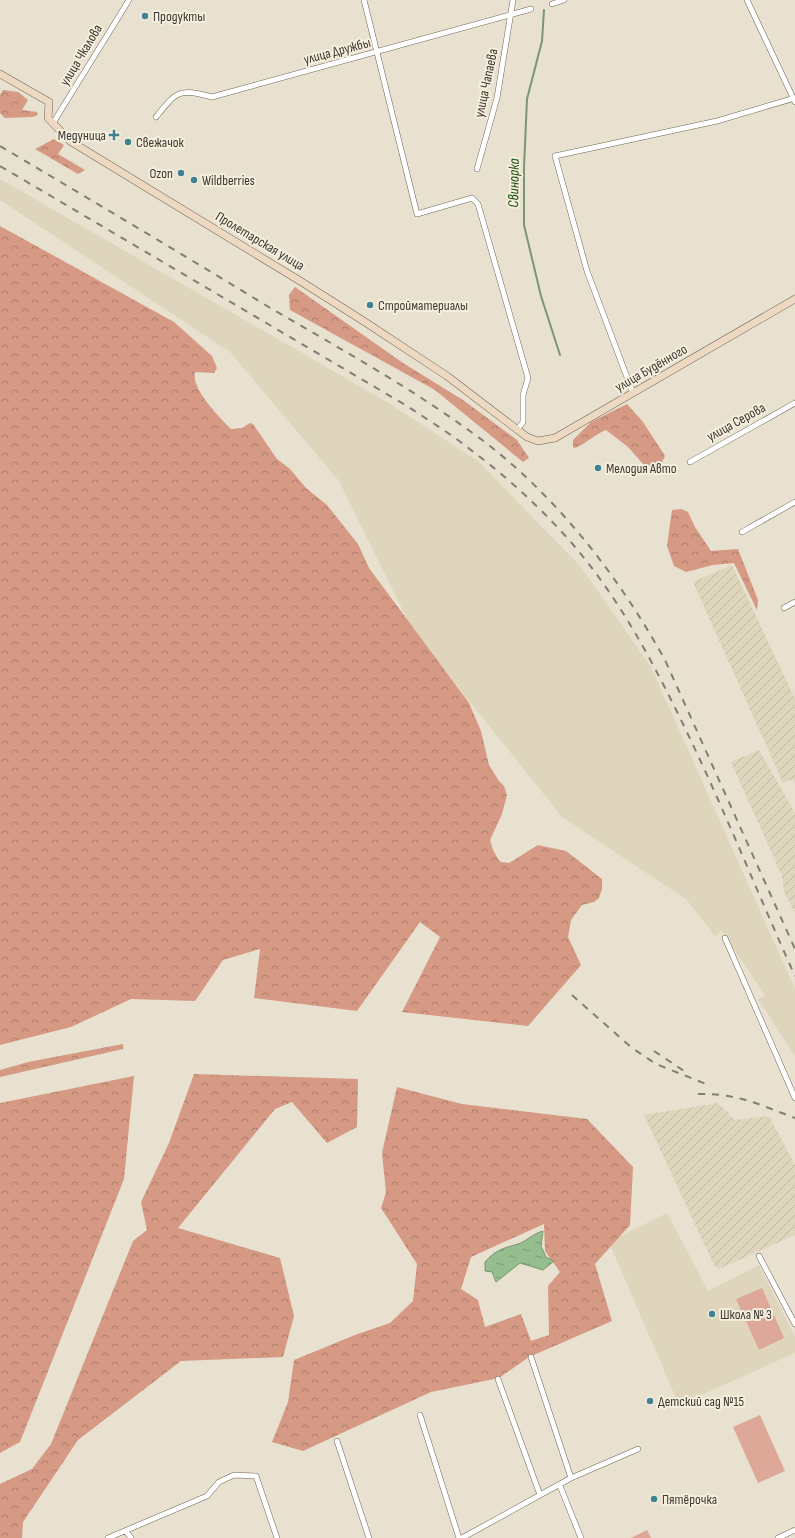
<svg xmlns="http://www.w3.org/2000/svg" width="795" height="1538" font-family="'Sofia Sans Condensed',sans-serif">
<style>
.built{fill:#ded5bc}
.industrial{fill:url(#industrial-furrows)}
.forest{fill:url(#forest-crowns);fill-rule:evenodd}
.green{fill:#dda897}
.water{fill:url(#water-ripples);stroke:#7b9672}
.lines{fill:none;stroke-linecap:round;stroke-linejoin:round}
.stream{stroke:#7b9672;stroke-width:2}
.minor-casing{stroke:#6c6656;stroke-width:6}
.secondary-casing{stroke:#6c6656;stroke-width:8}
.minor{stroke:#fff;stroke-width:5}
.secondary{stroke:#edd8c2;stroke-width:7}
.rail{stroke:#837e73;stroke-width:2;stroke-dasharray:7 7;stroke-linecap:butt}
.poi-dot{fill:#3f8292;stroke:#f5eedd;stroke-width:1.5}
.labels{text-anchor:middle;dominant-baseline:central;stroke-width:4;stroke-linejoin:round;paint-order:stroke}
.poi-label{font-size:14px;fill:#3d3a33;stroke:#f5eedd;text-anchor:start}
.street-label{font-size:14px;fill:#3d3a33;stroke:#f5eedd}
.water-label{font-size:15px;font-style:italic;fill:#1c5011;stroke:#f5eedd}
</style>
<defs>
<pattern id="industrial-furrows" width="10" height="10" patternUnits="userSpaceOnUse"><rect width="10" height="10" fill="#ded5bc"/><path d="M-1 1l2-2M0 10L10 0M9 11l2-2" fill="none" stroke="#bfb8a2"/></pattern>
<pattern id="forest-crowns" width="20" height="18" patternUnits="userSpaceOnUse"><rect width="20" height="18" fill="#d59984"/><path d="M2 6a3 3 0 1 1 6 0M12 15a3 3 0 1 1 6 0" fill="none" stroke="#ae7e6d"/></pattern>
<pattern id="water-ripples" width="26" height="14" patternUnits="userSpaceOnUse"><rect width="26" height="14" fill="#95bd8d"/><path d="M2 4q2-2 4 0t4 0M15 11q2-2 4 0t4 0" fill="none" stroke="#7b9b74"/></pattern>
</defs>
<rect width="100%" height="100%" fill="#e8e1cf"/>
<path class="built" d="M0,179L387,402L478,461L581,567L651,667L795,989V1056L758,999L765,995L721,931L715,936L686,899L562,817L413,631L339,481L230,352L0,200Z
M667,1213L708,1291L759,1265L795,1337V1353L679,1405L609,1242Z"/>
<path class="industrial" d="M732,565L795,699V784L793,779L783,783L693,582Z
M759,750L795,813V913L784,892L782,876L731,762Z
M718,1103L735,1120L769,1116L795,1165V1235L719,1269L714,1265L644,1115Z"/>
<path class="forest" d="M3,90L18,92L28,100L22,110L37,112L38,115L33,117L5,118L0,113V95Z
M54,139L64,145L58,154L85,170L78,174L35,149Z
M0,226L174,322L212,356L217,368L214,373L195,372C191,389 219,417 231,429L242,428L250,423L253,424L277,459L290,469L306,488L327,505L358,544L369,568L469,703L481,731L489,765L499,781L504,786L507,795L502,814L490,840L493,850L498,859L501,862L509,863L538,845L566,851L602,879V889L599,898L594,902L582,905L571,920L568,937L581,965L528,1026L402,1012L440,937L420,922L357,1011L254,998L260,949L223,960L195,1001L131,999L71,1027L0,1045Z
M295,287L403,363L463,400L517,440L529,458L523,462L435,390L290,310L289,295Z
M627,404L643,422L665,456L659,468L644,465L628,447L606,430C595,434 586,444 575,448L573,447V440L591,422Z
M681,509L688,512L695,527L711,551L738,549L758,600L757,610L734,563L713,565L686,572L674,566L667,546L672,510Z
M123,1044V1049L0,1077V1070L28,1062Z
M194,1074L358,1079L357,1127L327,1143L292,1102L275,1109L178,1228L280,1258L294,1316L283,1357L181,1361L78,1440L23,1522L22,1538H0V1484L32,1469L51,1444L133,1241L147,1230L141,1202L169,1143Z
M134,1076L124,1179L20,1442L0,1453V1103Z
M397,1087L462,1104L587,1119L633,1167L630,1225L595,1264L612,1321L529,1357L499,1378L431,1392L303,1451L272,1442L288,1402L294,1360L355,1335L390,1323L413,1301L417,1264L381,1208L386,1192L382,1153ZM544,1224L545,1251L560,1272L548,1286L549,1335L531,1341L521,1314L485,1327L478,1300L461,1289L471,1257Z"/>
<path class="green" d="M762,1288L784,1338L759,1350L736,1299Z
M760,1415L785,1471L758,1483L733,1427Z
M647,1530L651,1538H631Z"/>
<path class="water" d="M543,1231L541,1246L546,1257L554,1261L543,1270L520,1263L496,1282L492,1272L485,1271V1262C495,1250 504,1248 518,1244C527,1241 532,1234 543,1231Z"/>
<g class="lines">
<path class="stream" d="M544,10L542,41L527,99L524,168V225L541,296L560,355"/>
<g class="minor-casing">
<path id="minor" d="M364,0L417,214L472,198L478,204L528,378L523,395V422L517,430
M747,0L795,102
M552,4L564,0
M156,117C177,91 179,88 212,97L531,9
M53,123L129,0
M477,169L497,98L513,0
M633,393L587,271L555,156L717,121L795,98
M690,462L795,403
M742,532L795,502
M784,608L795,602
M725,938L795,1098
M759,1256L795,1324
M531,1357L571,1478
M498,1379L540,1495
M420,1415L459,1538
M337,1441L369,1538
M560,1486L581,1538
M126,1531L131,1538
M108,1538L207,1496L219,1482L234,1475L256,1476L277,1538
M462,1538L571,1478L638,1449
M778,1538L795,1530"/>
</g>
<g class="secondary-casing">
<path id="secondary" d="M0,74L49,102L48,118L70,141L305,284L365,322L447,376L527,437L538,441L555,438L795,299"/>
</g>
<use href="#minor" class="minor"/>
<use href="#secondary" class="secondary"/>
<path class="rail" d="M0,146C91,200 182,254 272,309C346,352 422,394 490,446C563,504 620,579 665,660L795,949
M0,166L407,406C428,420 451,434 471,450C503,474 533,501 560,530C613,587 649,654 683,724C723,806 757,892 795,976
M572,995L632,1048L656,1064L711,1086
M654,1051L684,1071
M698,1094C737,1093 760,1105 795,1118"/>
</g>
<g class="poi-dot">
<circle cx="145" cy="16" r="4"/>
<path d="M112 129h4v4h4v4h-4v4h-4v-4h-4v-4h4z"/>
<circle cx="128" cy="142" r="4"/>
<circle cx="181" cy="173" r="4"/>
<circle cx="194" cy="180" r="4"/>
<circle cx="370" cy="305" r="4"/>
<circle cx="598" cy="468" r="4"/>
<circle cx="712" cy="1314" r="4"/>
<circle cx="650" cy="1401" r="4"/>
<circle cx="654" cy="1499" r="4"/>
</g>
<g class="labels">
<g class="poi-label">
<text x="153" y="16">Продукты</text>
<text x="106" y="135" text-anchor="end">Медуница</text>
<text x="136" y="142">Свежачок</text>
<text x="173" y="173" text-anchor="end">Ozon</text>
<text x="202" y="180">Wildberries</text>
<text x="378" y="305">Стройматериалы</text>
<text x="606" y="468">Мелодия Авто</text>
<text x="720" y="1314">Школа № 3</text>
<text x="658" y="1401">Детский сад №15</text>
<text x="662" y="1499">Пятёрочка</text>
</g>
<g class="street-label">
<text transform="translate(337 51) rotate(-15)">улица Дружбы</text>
<text transform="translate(81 55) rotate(-59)">улица Чкалова</text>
<text transform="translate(486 83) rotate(-78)">улица Чапаева</text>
<text transform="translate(260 241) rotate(31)">Пролетарская улица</text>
<text transform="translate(651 368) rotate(-30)">улица Будённого</text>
<text transform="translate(736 422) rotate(-29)">улица Серова</text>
</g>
<g class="water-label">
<text transform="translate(514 183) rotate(-89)">Свинорка</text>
</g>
</g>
</svg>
